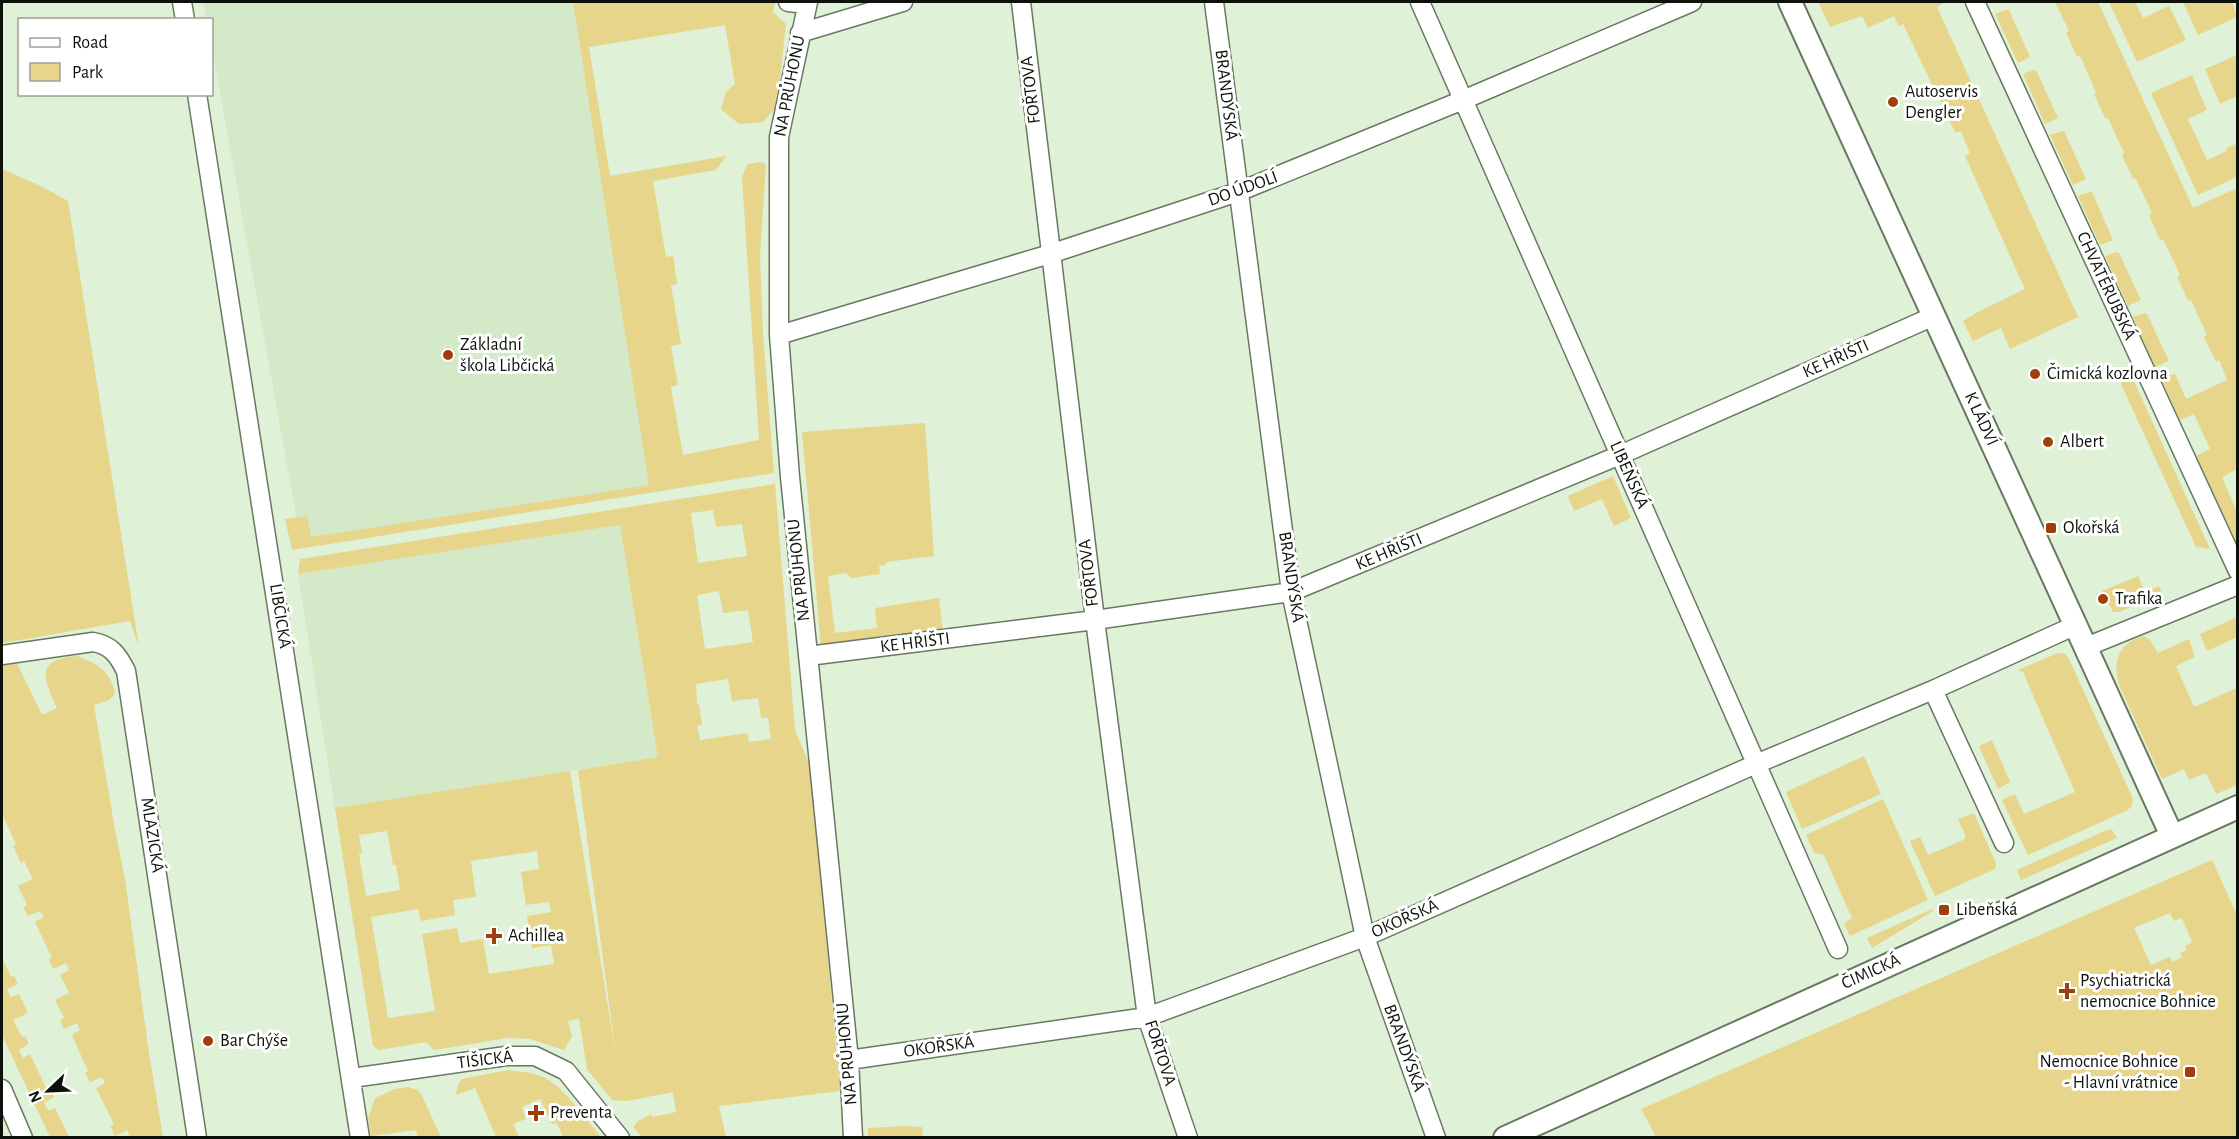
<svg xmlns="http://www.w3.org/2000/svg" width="2239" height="1139" font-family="'Alegreya Sans',sans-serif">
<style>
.built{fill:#d3e9c7}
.green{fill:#e6d58a;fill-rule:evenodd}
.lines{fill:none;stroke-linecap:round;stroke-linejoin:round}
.minor-casing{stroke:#697961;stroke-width:21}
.tertiary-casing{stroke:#697961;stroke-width:26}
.minor{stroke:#fff;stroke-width:18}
.tertiary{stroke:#fff;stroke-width:22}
.poi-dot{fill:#a23e0b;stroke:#fff;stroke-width:2}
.labels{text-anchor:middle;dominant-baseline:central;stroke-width:6;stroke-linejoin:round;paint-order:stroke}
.street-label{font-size:18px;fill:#0c1209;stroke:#fff}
.poi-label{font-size:18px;fill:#0c1209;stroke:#fff;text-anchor:start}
</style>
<rect width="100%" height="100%" fill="#dff1d6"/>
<path class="built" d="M203,2H573L650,485L311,537L298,526L212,48V20L206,19Z
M620,525L658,757L335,808L298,574Z"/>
<path class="green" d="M573,2H775L773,12L786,24L777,106L763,122L739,124L721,109L726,92L735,84L725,25L589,47L610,176L726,156L716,170L653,181L666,257L673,256L677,284L671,285L681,344L671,346L678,385L671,387L683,455L759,440L742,176L748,164L760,162L766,164L760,255L763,334L774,473L292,550L285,519L307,516L311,537L649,485Z
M1818,2H1945L1937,7L2078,317L2010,349L2001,328L1973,341L1963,321L1976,313L2025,289L1965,156L1970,153L1961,132H1955L1903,24L1899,26L1894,16L1868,28L1862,16L1830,27Z
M2055,2H2098L2193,208L2237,188V469L2222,477L2237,512V544L2196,456L2210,449L2194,414L2180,420L2161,378L2175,374L2186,399L2227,380L2219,360L2216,362L2204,337L2207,335L2191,300L2188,301L2177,276L2180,275L2163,239L2160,240L2149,215L2152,213L2136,179H2133L2122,155L2124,153L2108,118H2105L2094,94L2096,92L2080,56L2077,57L2066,32L2069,31Z
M2109,2H2135L2143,18L2169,6L2186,40L2137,62Z
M2183,2H2232L2237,17L2198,35Z
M2005,10H2009L2030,57L2018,63L1995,14Z
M2237,55V96L2220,104L2205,69Z
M2034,70H2036L2058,118L2045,124L2023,74Z
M2192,75L2207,110L2188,119L2207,160L2227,151L2226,148L2238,143L2237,177L2198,195L2151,93Z
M2062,131H2064L2086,179L2073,185L2050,135Z
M2,169L43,187L68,201L139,647L130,621L2,643Z
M2089,192H2092L2113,240L2100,245L2078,196Z
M2117,252L2119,253L2141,300L2128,306L2105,256Z
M2144,313L2147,314L2169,361L2155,367L2133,317Z
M2126,374L2131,375L2133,379L2210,549L2196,547L2121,384Z
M925,423L934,556L886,562V565L879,566L880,574L851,578L846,573L828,576L835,633L877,628L875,608L939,598L943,633L821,648L802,432Z
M1613,476L1631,518L1614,526L1602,499L1574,511L1568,496Z
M775,484L795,730L811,768L840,1091L719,1106L726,1137H642L633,1127L638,1121L651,1114L652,1117L676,1112L673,1092L627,1101L612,1100L587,1069L579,1019L568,1021L572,1036L564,1050L530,1039L508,1038L434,1050L426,1042L379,1050L373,1046L335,808L570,771L616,1057L578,770L658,757L620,525L298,574L300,559ZM713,510L716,527L742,524L747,556L698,563L691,513ZM719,591L723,613L748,610L753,642L705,649L697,595ZM728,679L732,701L758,698L761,718H768L771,739L749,742L747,733L700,740L697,726L702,725L699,705L697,704L696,684ZM387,831L393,865H396L400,890L366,896L359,854L362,853L359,835ZM537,851L539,869L521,872L526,905L549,902L551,912L527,916L532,948L551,945L554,964L489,974L483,939L460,943L457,928L422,934L435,1011L388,1018L371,917L418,909L421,921L455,915L453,900L476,897L471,861Z
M2138,576L2145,592L2159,586L2162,593L2119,612H2113L2102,591Z
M2237,617V637L2207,651L2200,634Z
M2143,636L2149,639L2158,653L2189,639L2195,657L2176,666L2194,707L2237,688V785L2216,794L2206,773L2189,780L2184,769L2162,779L2120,687C2112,663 2117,644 2143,636Z
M2058,653H2064L2069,659L2133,799L2132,805L2128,810L2028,855L2002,800L2015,794L2024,814L2075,792L2023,672L2018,670Z
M77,656C97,663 111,671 115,694L109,700L94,705L115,830L125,879L149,1053L163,1137H130L127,1130L115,1136L110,1126L114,1124L96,1088L105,1083L102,1077L90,1082L85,1073L88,1071L72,1035L80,1030L77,1023L64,1029L60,1020L64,1018L55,1000L69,993L60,975L69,970L66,963L53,969L49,959L52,958L35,922L44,917L40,911L28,916L23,907L27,905L18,886L33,879L24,861L21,863L13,846L16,844L2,814V663L16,661L42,715L57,708C43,678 35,659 77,656Z
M1992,740L2010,782L1998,789L1979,746Z
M1864,756L1881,794L1802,829L1786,792Z
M1883,799L1928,900L1850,936L1844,924L1852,918L1824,855L1814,853L1806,835Z
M1974,813L1996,864L1995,869L1935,896L1910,841L1920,837L1928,855L1963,840L1966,837L1958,819Z
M2107,830H2112L2117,838L2021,880L2017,870Z
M2212,860L2237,915V1137H1656L1641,1109ZM2170,913L2174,921L2182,918L2192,942L2185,946L2187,950L2180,953L2182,957L2172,962L2170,957L2151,965L2134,928Z
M1932,909L1933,911L1872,948L1867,938Z
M2,958L11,977L14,976L18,984L7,989L11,997L19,994L28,1013L13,1020L22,1037L25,1036L29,1044L19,1050L23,1058L30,1054L47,1090L51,1089L54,1097L44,1103L48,1111L55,1108L69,1137H50L2,1035Z
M508,1070C518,1072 531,1072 541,1076C564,1086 585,1118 601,1137H563L557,1123L552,1124L540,1099L522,1107L526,1119L513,1124L519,1137H496L475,1088L456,1095L458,1085L462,1079Z
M408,1087L418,1090L421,1094L441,1137H418L416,1130L371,1136L368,1118L375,1098L395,1089Z
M907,1126L922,1127L923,1137L868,1136V1128Z"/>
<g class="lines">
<g class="minor-casing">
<path id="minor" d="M182,2L185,20
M788,2L807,4
M808,2L779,137V335L790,477L849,1060L853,1138
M1021,2L1095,620L1147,1017L1188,1138
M1214,2L1291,592L1365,937L1436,1138
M1420,2L1838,949
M1975,2L2238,571
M800,33L903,2
M197,94L360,1138
M779,335L1050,254L1238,192L1463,100L1692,2
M2086,647L2238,585
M2,655L93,642C111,645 118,655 126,671L197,1138
M808,656L1095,620L1291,592L1620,455L1934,316
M1933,690L2004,843
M849,1060L1147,1017L1365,937L1756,764L1933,690L2076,625
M352,1078L506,1056H535L566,1071L620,1138
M2,1089L23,1138"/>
</g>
<g class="tertiary-casing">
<path id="tertiary" d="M1790,2L2172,836
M1505,1138L2238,807"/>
</g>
<use href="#minor" class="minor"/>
<use href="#tertiary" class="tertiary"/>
</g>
<g class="poi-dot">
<circle cx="1893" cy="102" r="6"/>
<circle cx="448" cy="355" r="6"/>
<circle cx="2035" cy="374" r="6"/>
<circle cx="2048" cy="442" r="6"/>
<rect x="2045" y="522" width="12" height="12" rx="3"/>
<circle cx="2103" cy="599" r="6"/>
<rect x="1938" y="904" width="12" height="12" rx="3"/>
<path d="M491 927h6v6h6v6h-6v6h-6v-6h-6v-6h6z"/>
<path d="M2064 982h6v6h6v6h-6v6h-6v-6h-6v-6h6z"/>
<circle cx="208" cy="1041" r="6"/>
<rect x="2184" y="1066" width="12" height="12" rx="3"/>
<path d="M533 1104h6v6h6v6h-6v6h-6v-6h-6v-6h6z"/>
</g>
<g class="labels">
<g class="street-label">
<text transform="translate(790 86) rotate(-79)">NA PRŮHONU</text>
<text transform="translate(1031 90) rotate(-97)">FOŘTOVA</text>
<text transform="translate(1226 95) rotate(83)">BRANDÝSKÁ</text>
<text transform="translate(1243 189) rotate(-20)">DO ÚDOLÍ</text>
<text transform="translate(2106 286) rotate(65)">CHVATĚRUBSKÁ</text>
<text transform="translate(1836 359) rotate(-24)">KE HŘIŠTI</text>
<text transform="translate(1981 419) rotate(65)">K LÁDVÍ</text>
<text transform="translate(1629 475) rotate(66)">LIBEŇSKÁ</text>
<text transform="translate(1389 552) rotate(-23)">KE HŘIŠTI</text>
<text transform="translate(799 570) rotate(-96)">NA PRŮHONU</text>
<text transform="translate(1089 573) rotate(-97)">FOŘTOVA</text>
<text transform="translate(1291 577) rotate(81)">BRANDÝSKÁ</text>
<text transform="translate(280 616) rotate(81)">LIBČICKÁ</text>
<text transform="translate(915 643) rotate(-7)">KE HŘIŠTI</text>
<text transform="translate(152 835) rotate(81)">MLAZICKÁ</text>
<text transform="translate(1405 919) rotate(-24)">OKOŘSKÁ</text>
<text transform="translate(1871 972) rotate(-24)">ČIMICKÁ</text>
<text transform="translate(939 1047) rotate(-8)">OKOŘSKÁ</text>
<text transform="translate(1404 1048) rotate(70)">BRANDÝSKÁ</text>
<text transform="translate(1160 1053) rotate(72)">FOŘTOVA</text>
<text transform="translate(847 1054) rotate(-95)">NA PRŮHONU</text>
<text transform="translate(485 1060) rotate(-7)">TIŠICKÁ</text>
</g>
<g class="poi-label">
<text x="1905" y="92">Autoservis<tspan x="1905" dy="21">Dengler</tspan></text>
<text x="460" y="345">Základní<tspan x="460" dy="21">škola Libčická</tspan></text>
<text x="2047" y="374">Čimická kozlovna</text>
<text x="2060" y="442">Albert</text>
<text x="2063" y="528">Okořská</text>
<text x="2115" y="599">Trafika</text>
<text x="1956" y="910">Libeňská</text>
<text x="508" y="936">Achillea</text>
<text x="2080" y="981">Psychiatrická<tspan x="2080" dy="21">nemocnice Bohnice</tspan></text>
<text x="220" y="1041">Bar Chýše</text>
<text x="2178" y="1062" text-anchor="end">Nemocnice Bohnice<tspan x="2178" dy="21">- Hlavní vrátnice</tspan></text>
<text x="550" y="1113">Preventa</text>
</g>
</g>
<rect width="2239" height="1139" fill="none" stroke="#0c1209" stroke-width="6"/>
<rect x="18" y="18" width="195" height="78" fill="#ffffff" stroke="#9ea09d" stroke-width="1.5"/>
<rect x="30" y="38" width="30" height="9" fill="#ffffff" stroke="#9ea09d" stroke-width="1.5"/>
<text x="72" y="48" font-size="18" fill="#0c1209">Road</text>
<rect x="30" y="63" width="30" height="18" fill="#e6d58a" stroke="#9ea09d" stroke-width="1.5"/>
<text x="72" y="78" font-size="18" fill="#0c1209">Park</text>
<g transform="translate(48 1091) rotate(247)" stroke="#ffffff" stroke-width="4.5" paint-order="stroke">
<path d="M0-4.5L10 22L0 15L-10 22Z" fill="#0c1209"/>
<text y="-9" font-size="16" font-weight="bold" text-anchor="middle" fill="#0c1209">N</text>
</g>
</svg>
